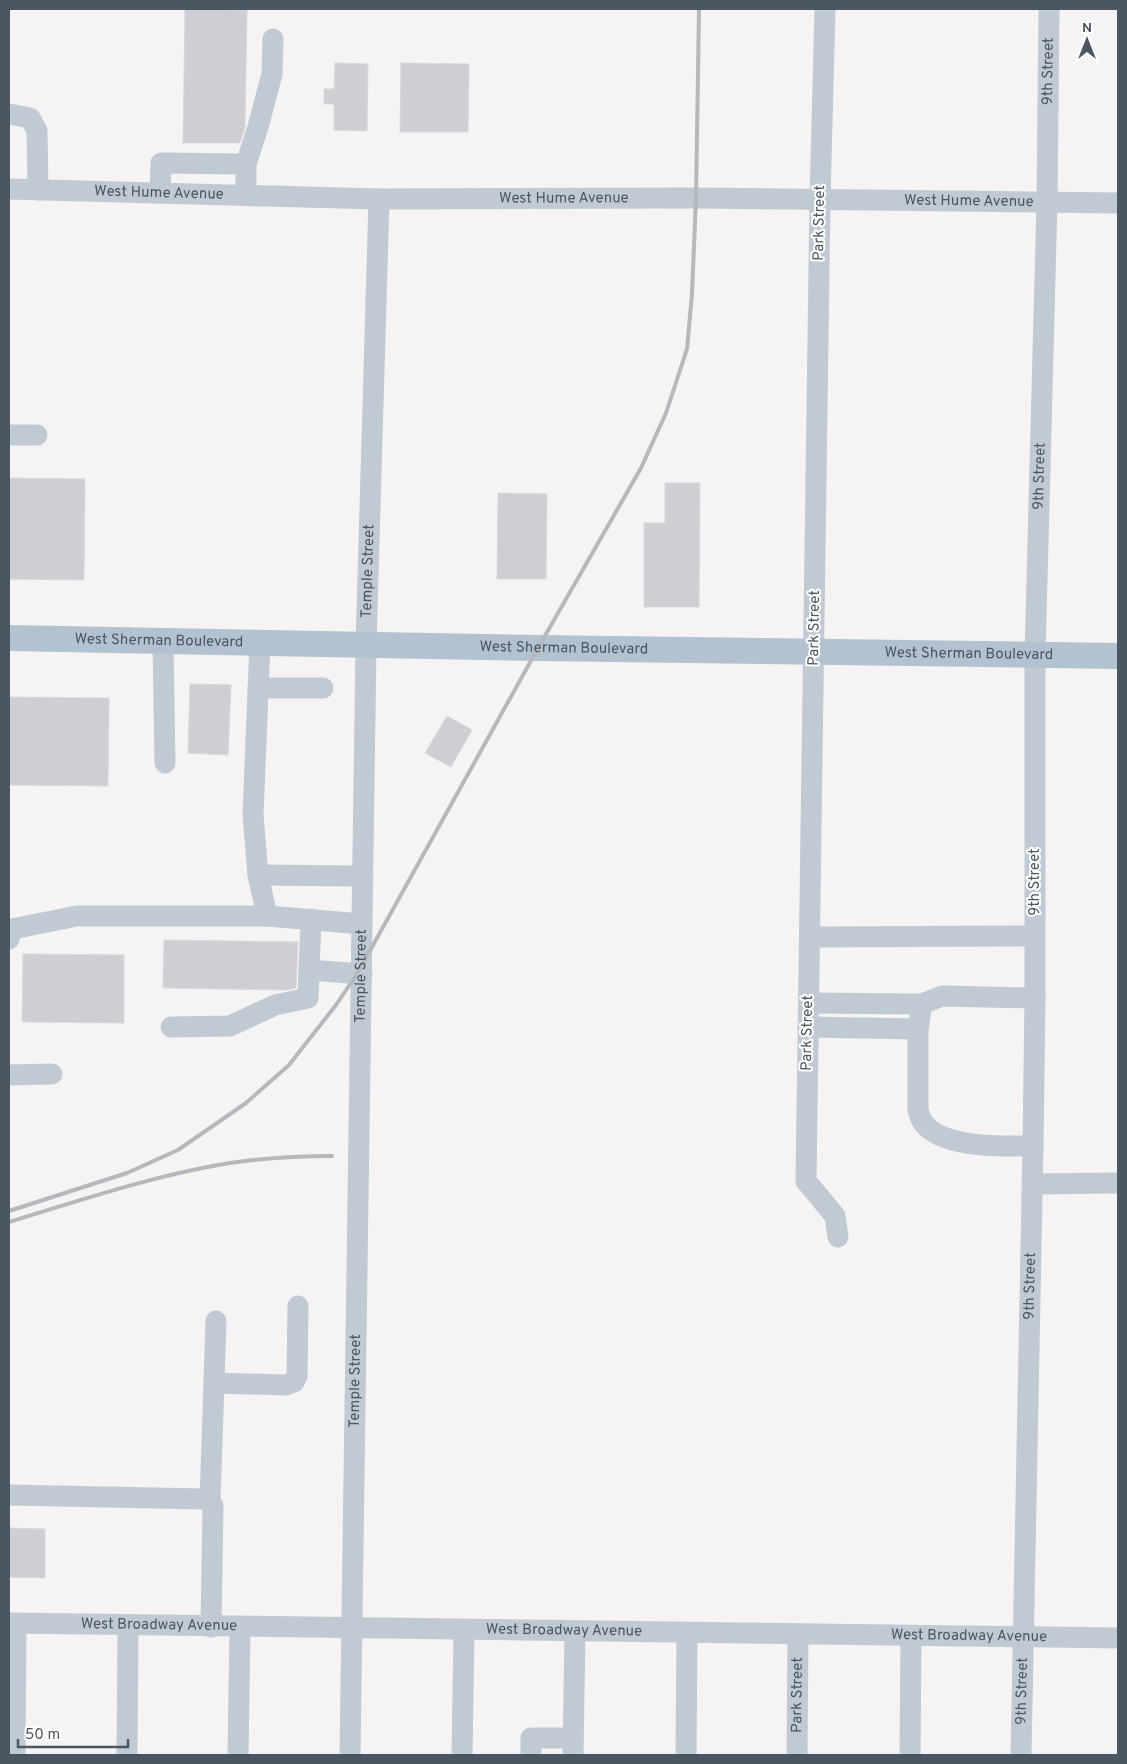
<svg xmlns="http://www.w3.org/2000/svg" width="1127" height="1764" font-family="Overpass,sans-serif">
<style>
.building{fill:#cdcfd5;stroke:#d7d9de}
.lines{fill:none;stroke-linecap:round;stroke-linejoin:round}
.minor{stroke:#c1cad2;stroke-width:21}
.major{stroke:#b3c2d1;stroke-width:26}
.rail{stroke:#b5b8bd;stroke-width:4}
.labels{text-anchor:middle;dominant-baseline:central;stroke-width:4;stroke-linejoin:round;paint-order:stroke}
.street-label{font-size:15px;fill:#4a5661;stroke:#fff}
</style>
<rect width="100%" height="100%" fill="#f5f3f3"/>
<path class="building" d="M185,9L247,10L245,127L240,143H183Z
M335,63L368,64L367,131L334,130V104H324V89H334Z
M401,63L469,64L468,132H400Z
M9,478L85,479L84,580L9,579Z
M665,483H700L699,607H644V523H665Z
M498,493L547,494L546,579H497Z
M190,684L231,685L228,755L188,753Z
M9,697L109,698L108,786L9,785Z
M447,716L472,730L451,767L425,753Z
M164,940L298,942L296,988L287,990L163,988Z
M23,954L124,955V1023L22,1022Z
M9,1528L45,1529V1578L9,1577Z"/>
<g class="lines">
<g class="minor">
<path d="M825,9L820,199L806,1181L835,1216L838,1237"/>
<path d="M9,114L30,118L37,131L38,190"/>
<path id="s1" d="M9,189L379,199L696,198L1118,203"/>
<path d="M160,193L161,163L246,164"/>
<path d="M246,195V164L258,127L272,74L273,39"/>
<path d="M9,435H37"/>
<path d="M163,642L165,763"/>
<path d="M260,643L253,815L258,875L267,916"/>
<path d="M258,688H323"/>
<path d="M258,875L362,876"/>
<path d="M810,937L1035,936"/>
<path d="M9,939L12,929L77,916H267L362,924"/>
<path d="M309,970L362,974"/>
<path d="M809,1003L922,1004"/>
<path d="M171,1027L230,1026L275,1005L308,998L311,919"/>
<path d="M808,1027L918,1029L922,1004L942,996L1035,998"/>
<path d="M918,1029V1110C919,1113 920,1117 922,1121C940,1149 1004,1146 1033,1146"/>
<path d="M9,1075L52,1074"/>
<path d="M1032,1184L1118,1183"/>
<path d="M214,1383L286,1385L294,1382L297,1376L298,1306"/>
<path d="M9,1495L204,1499L210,1501L213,1506L211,1627"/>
<path d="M210,1501L216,1321"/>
<path id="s2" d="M9,1623L1118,1638"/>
<path d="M15,1755L16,1624"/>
<path d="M127,1755L128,1626"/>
<path d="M238,1755L240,1627"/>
<path id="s3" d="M350,1755L366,645L379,199"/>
<path d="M462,1755L464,1631"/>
<path d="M531,1755V1738H573"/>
<path d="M573,1755L575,1632"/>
<path d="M686,1755L687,1633"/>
<path id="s4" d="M797,1755L798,1634"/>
<path d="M910,1755L911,1636"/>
<path id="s5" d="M1021,1755L1033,1146L1035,998V655L1047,202L1049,9"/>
</g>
<path class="major" id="s6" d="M9,638L538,648L1118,656"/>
<path class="rail" d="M9,1211L127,1173L178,1150L246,1103L289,1065L336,1005L357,974L538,648L641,468L666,413L687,349L692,294L696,198L699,9
M9,1222C81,1200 155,1175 230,1163C264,1158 298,1156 332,1156"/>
</g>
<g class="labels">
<g class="street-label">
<text stroke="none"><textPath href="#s5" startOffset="1684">9th Street</textPath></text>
<text stroke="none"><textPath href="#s1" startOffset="150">West Hume Avenue</textPath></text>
<text stroke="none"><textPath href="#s1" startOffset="555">West Hume Avenue</textPath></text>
<text stroke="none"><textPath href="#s1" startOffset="960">West Hume Avenue</textPath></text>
<text transform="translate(820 223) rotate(-89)">Park Street</text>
<text stroke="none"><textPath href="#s5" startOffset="1279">9th Street</textPath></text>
<text stroke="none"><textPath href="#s3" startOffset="1184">Temple Street</textPath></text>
<text transform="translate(815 628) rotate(-89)">Park Street</text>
<text stroke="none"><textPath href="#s6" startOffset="150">West Sherman Boulevard</textPath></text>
<text stroke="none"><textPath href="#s6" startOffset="555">West Sherman Boulevard</textPath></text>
<text stroke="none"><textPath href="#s6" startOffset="960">West Sherman Boulevard</textPath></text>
<text transform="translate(1035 882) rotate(-90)">9th Street</text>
<text stroke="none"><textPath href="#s3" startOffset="779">Temple Street</textPath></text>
<text transform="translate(808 1033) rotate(-89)">Park Street</text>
<text stroke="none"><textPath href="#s5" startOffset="469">9th Street</textPath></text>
<text stroke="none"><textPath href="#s3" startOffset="374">Temple Street</textPath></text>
<text stroke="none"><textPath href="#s2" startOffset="150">West Broadway Avenue</textPath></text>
<text stroke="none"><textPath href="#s2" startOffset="555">West Broadway Avenue</textPath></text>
<text stroke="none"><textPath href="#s2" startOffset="960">West Broadway Avenue</textPath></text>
<text stroke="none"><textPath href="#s5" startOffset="64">9th Street</textPath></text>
<text stroke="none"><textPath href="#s4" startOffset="60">Park Street</textPath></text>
</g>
</g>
<rect width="1127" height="1764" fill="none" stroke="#4a5661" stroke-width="20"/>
<g transform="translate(1087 40)" stroke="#ffffff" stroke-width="4" paint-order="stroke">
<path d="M0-4L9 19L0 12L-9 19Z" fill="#4a5661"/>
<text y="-8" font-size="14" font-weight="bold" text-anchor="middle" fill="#4a5661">N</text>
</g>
<path d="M18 1739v8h110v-8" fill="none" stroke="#4a5661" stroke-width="2.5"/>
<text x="25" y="1739" font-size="15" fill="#4a5661" stroke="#ffffff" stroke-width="4" paint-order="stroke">50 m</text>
</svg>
